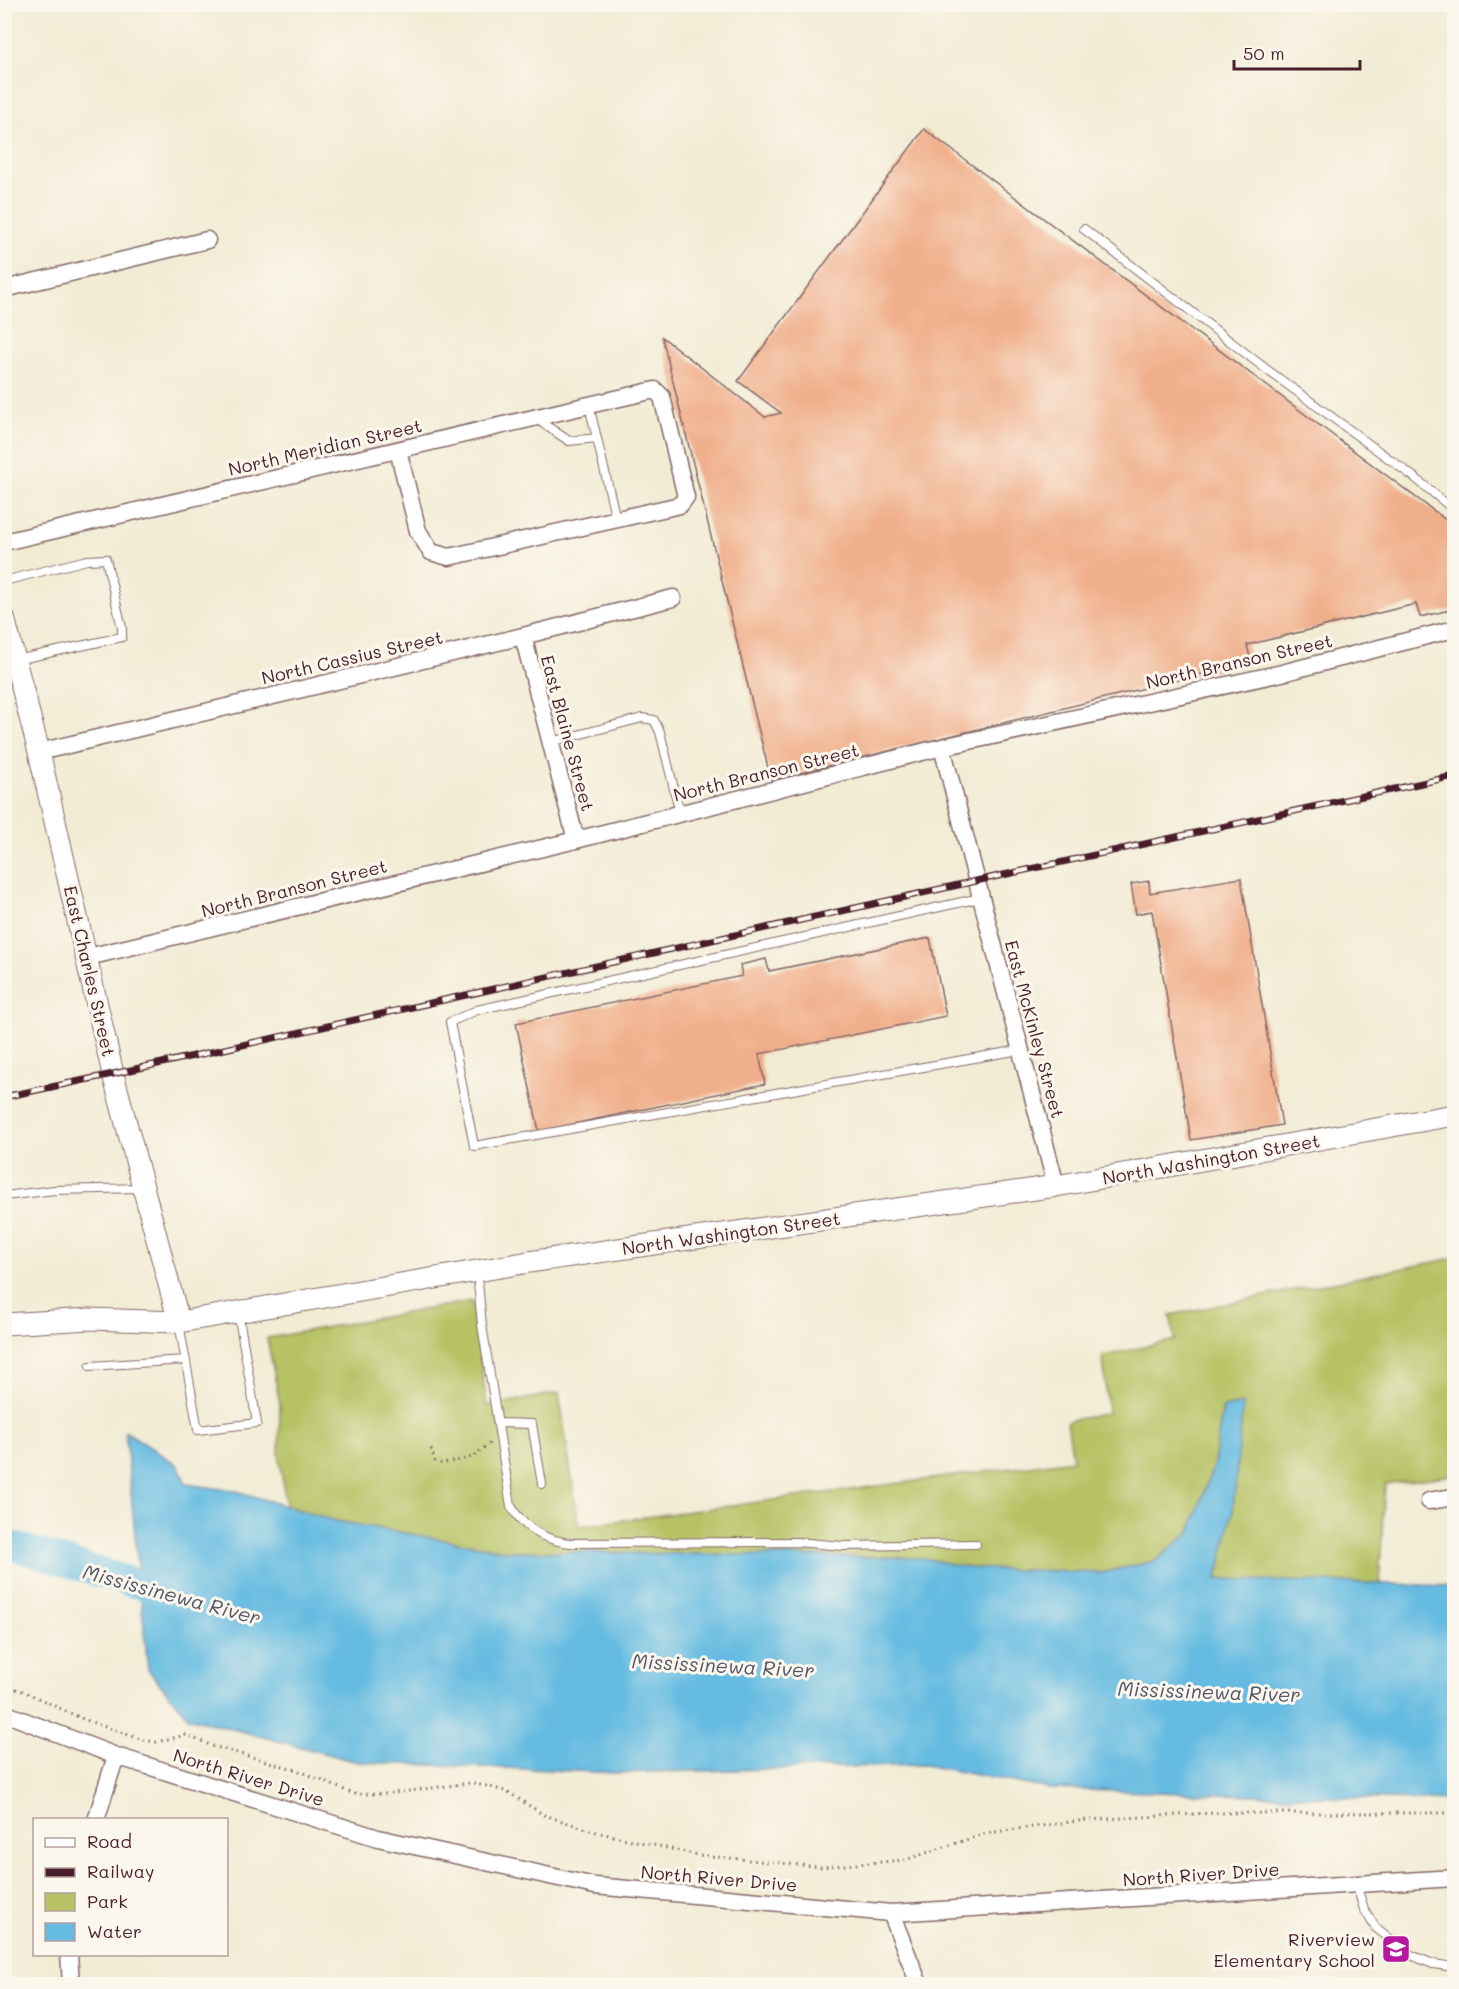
<svg xmlns="http://www.w3.org/2000/svg" width="1459" height="1989" font-family="Mali,sans-serif">
<style>
.green{fill:#b6c264;stroke:#807048;stroke-width:1.5}
.water{fill:#65bbe1;stroke:#586d86;stroke-width:1.5}
.lines{fill:none;stroke-linecap:round;stroke-linejoin:round}
.river{stroke:#65bbe1;stroke-width:30}
.building{fill:#f0af8b}
.service-casing{stroke:#856766;stroke-width:10}
.minor-casing{stroke:#856766;stroke-width:19}
.tertiary-casing{stroke:#856766;stroke-width:23}
.path{stroke:#856766;stroke-width:3;stroke-dasharray:1.5 4.5;stroke-linecap:butt}
.service{stroke:#fff;stroke-width:8}
.minor{stroke:#fff;stroke-width:16}
.tertiary{stroke:#fff;stroke-width:21}
.rail-casing{stroke:#4a1f2b;stroke-width:7}
.rail{stroke:#fbf7ec;stroke-width:4.5;stroke-dasharray:14;stroke-linecap:butt}
.labels{text-anchor:middle;dominant-baseline:central;stroke-width:6;stroke-linejoin:round;paint-order:stroke}
.street-label{font-size:18px;fill:#4a1f2b;stroke:#fbf7ec}
.poi-label{font-size:18px;fill:#4a1f2b;stroke:#fbf7ec;text-anchor:end}
.water-label{font-size:20px;font-style:italic;fill:#53566b;stroke:#fbf7ec}
</style>
<rect width="100%" height="100%" fill="#fbf7ec"/>
<filter id="ink" filterUnits="userSpaceOnUse"><feTurbulence type="fractalNoise" baseFrequency=".0167" numOctaves="2"/><feDisplacementMap in="SourceGraphic" scale="12" xChannelSelector="R" yChannelSelector="G"/><feConvolveMatrix kernelMatrix="1 2 1 2 8 2 1 2 1" color-interpolation-filters="sRGB"/></filter>
<filter id="wash" filterUnits="userSpaceOnUse"><feTurbulence type="fractalNoise" baseFrequency=".008" numOctaves="4" result="noise"/><feDisplacementMap in="SourceGraphic" scale="24" xChannelSelector="R" yChannelSelector="G"/><feGaussianBlur stdDeviation="1.35" result="paint"/><feColorMatrix in="noise" values="0 0 0 0 0 0 0 0 0 0 0 0 0 0 0 0 0 1.4 0 .05"/><feComposite in="paint" operator="in"/></filter>
<g filter="url(#wash)">
<rect width="100%" height="100%" fill="#f2ecd5"/>
<path class="green" d="M1454,1258V1475L1385,1484L1379,1585L1216,1579L1233,1509L1223,1408L1214,1464L1190,1532L1155,1561L1101,1573L969,1568L924,1558L508,1551L336,1521L286,1506L279,1454L280,1404L267,1338L472,1301L487,1406L559,1393L579,1526L1073,1460L1067,1421L1108,1413L1103,1356L1175,1340L1170,1315Z"/>
<path class="water" d="M1243,1404L1233,1509L1217,1579L1454,1586V1801L1049,1789L925,1765L620,1773L357,1762L188,1717L148,1670L125,1431L179,1466L186,1484L236,1491L336,1521L508,1551L924,1558L969,1568L1101,1573L1155,1561L1190,1532L1214,1464L1223,1408Z"/>
<g class="lines">
<path class="river" d="M4,1546L16,1547L177,1596"/>
</g>
<g id="blocks">
<path class="building" d="M924,129L1454,526V609L1420,617L1416,604L1247,645L1251,662L771,780L662,337L765,417L781,413L738,381Z
M1241,878L1282,1125L1191,1140L1152,911L1136,914L1131,884L1149,881L1150,893Z
M930,938L946,1016L759,1054L765,1084L539,1131L516,1023L742,976L740,965L766,959L769,971Z"/>
</g>
</g>
<g filter="url(#ink)">
<use href="#blocks" fill-opacity="0" stroke="#856766" stroke-width="1.5"/>
<g class="lines">
<g class="service-casing">
<path id="service" d="M1084,229L1266,369L1414,477L1454,510
M589,405L616,519
M535,418L569,441L597,438
M4,581L87,560L106,559L122,628V637L16,660
M551,742L642,718L654,720L660,732L680,813
M980,898L477,1010L450,1022L474,1146L1020,1050
M4,1196L55,1190L142,1188
M477,1272L482,1325L511,1506C524,1529 544,1540 570,1543L796,1542L843,1546L976,1544
M179,1323L198,1430L257,1423L238,1312
M90,1366L186,1360
M497,1423L532,1424L542,1484
M1356,1884L1364,1909L1375,1927L1411,1955L1433,1964L1454,1967"/>
</g>
<g class="minor-casing">
<path id="minor" d="M4,289L207,240
M4,542L589,405L655,390L662,397L686,497L680,505L449,557L431,552L418,531L398,450
M523,636L576,840
M942,747L1056,1186
M39,752L523,636L673,598
M88,957L576,840L942,747L1282,673L1454,629
M1429,1501L1454,1497
M4,1713L116,1756L378,1838L595,1886L891,1913L1454,1878
M96,1820L116,1756
M891,1913L919,1984
M69,1954L71,1984"/>
</g>
<g class="tertiary-casing">
<path id="tertiary" d="M4,618L39,752L113,1074L179,1322
M4,1324L90,1319L179,1322L529,1262L1056,1186L1454,1115"/>
</g>
<path class="path" d="M431,1449L435,1461L442,1464L473,1457L490,1443
M4,1686L23,1691L83,1719L143,1740L156,1742L186,1735L213,1746L297,1770L354,1794H386L470,1783L487,1786L508,1792L544,1815L596,1832L698,1855L821,1867L905,1860L987,1833L1086,1820L1214,1813H1454"/>
<use href="#service" class="service"/>
<use href="#minor" class="minor"/>
<use href="#tertiary" class="tertiary"/>
<g class="rail-casing">
<path id="rail" d="M4,1097L113,1074L976,881L1454,776"/>
</g>
<use href="#rail" class="rail"/>
</g>
</g>
<defs>
<g id="school-square" transform="scale(1.5)"><rect x="-9" y="-9" width="18" height="18" rx="4" fill="#b5179e" stroke="#fbf7ec"/><path d="M0-5L7-2L0 1L-7-2ZM-4 1L0 2.5L4 1V4Q0 6-4 4Z" fill="#fff"/></g>
</defs>
<g fill-rule="evenodd">
<use href="#school-square" x="1396" y="1949"/>
</g>
<g class="labels">
<g class="street-label">
<text transform="translate(325 447) rotate(-13)">North Meridian Street</text>
<text transform="translate(352 657) rotate(-13)">North Cassius Street</text>
<text transform="translate(1239 661) rotate(-13)">North Branson Street</text>
<text transform="translate(568 733) rotate(75)">East Blaine Street</text>
<text transform="translate(766 772) rotate(-14)">North Branson Street</text>
<text transform="translate(294 888) rotate(-14)">North Branson Street</text>
<text transform="translate(90 971) rotate(77)">East Charles Street</text>
<text transform="translate(1035 1029) rotate(75)">East McKinley Street</text>
<text transform="translate(1211 1159) rotate(-10)">North Washington Street</text>
<text transform="translate(731 1233) rotate(-8)">North Washington Street</text>
<text transform="translate(249 1777) rotate(17)">North River Drive</text>
<text transform="translate(1201 1874) rotate(-4)">North River Drive</text>
<text transform="translate(719 1878) rotate(5)">North River Drive</text>
</g>
<g class="poi-label">
<text x="1375" y="1939">Riverview<tspan x="1375" dy="21">Elementary School</tspan></text>
</g>
<g class="water-label">
<text transform="translate(172 1594) rotate(15)">Mississinewa River</text>
<text transform="translate(723 1665) rotate(3)">Mississinewa River</text>
<text transform="translate(1209 1691) rotate(2)">Mississinewa River</text>
</g>
</g>
<rect width="1459" height="1989" fill="none" stroke="#fbf7ec" stroke-width="24"/>
<rect x="33" y="1818" width="195" height="138" fill="#fbf7ec" stroke="#b4a19f" stroke-width="1.5"/>
<rect x="45" y="1838" width="30" height="9" fill="#ffffff" stroke="#b4a19f" stroke-width="1.5"/>
<text x="87" y="1848" font-size="18" fill="#4a1f2b">Road</text>
<rect x="45" y="1868" width="30" height="9" fill="#4a1f2b" stroke="#b4a19f" stroke-width="1.5"/>
<text x="87" y="1878" font-size="18" fill="#4a1f2b">Railway</text>
<rect x="45" y="1893" width="30" height="18" fill="#b6c264" stroke="#b4a19f" stroke-width="1.5"/>
<text x="87" y="1908" font-size="18" fill="#4a1f2b">Park</text>
<rect x="45" y="1923" width="30" height="18" fill="#65bbe1" stroke="#b4a19f" stroke-width="1.5"/>
<text x="87" y="1938" font-size="18" fill="#4a1f2b">Water</text>
<path d="M1234 60v9h126v-9" fill="none" stroke="#4a1f2b" stroke-width="3"/>
<text x="1243" y="60" font-size="18" fill="#4a1f2b" stroke="#fbf7ec" stroke-width="4.5" paint-order="stroke">50 m</text>
</svg>
